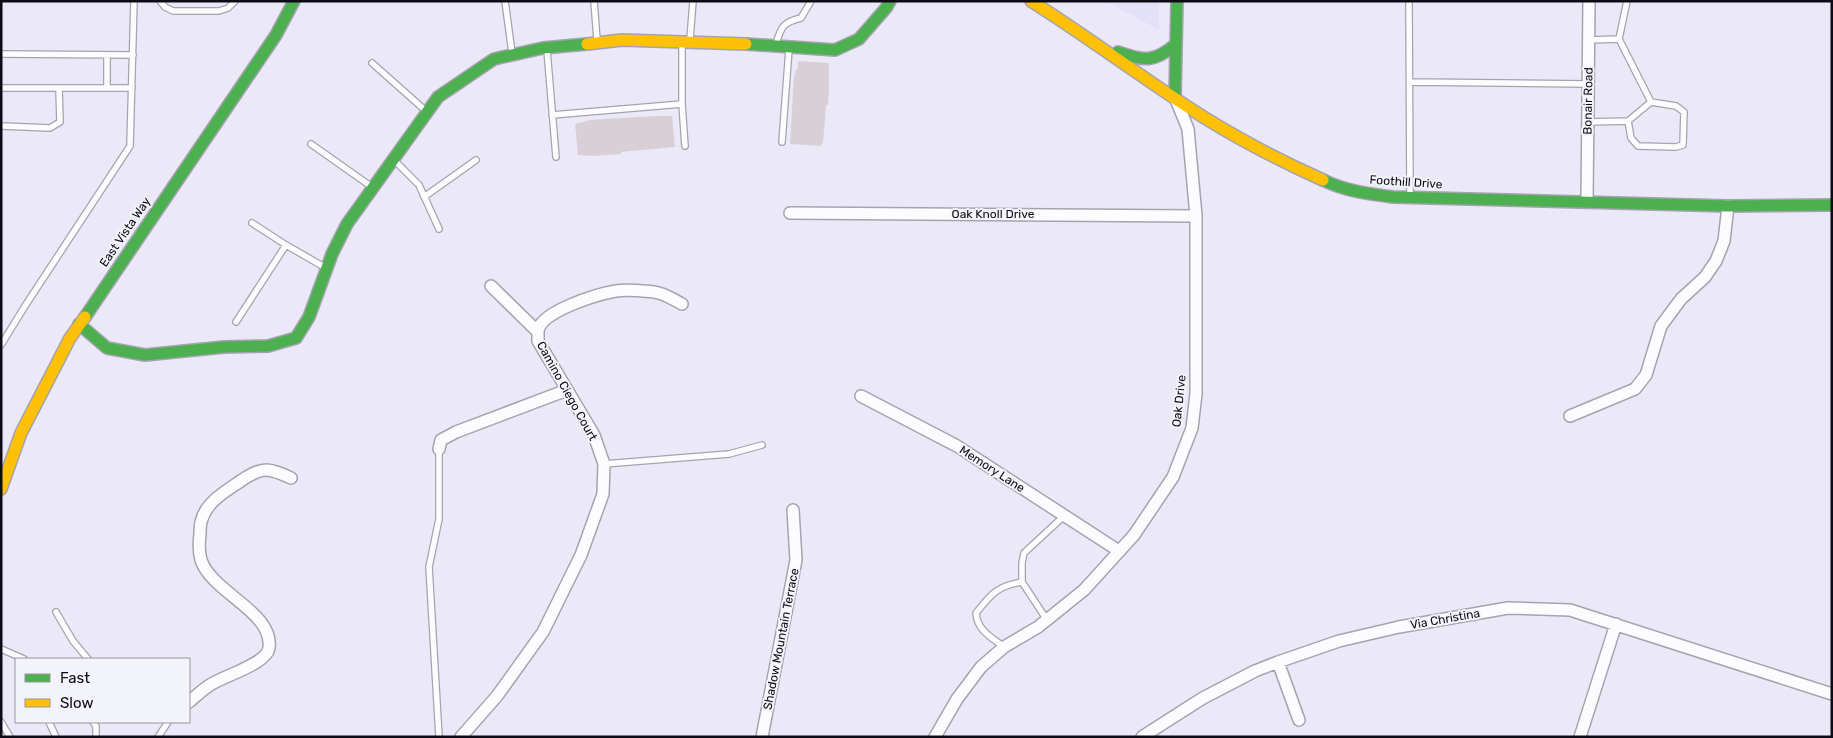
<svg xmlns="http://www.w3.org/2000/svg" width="1833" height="738" font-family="Rubik,sans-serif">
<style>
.built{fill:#e3e0f9}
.building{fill:#d8d0d6}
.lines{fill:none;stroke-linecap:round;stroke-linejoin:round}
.lane-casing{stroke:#a5a3af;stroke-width:8}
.street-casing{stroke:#a5a3af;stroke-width:14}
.fast-casing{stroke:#a5a3af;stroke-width:14}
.slow-casing{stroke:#a5a3af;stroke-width:14}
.lane{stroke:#fcfcfe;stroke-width:5.5}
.street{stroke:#fcfcfe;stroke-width:11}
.fast{stroke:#4caf50;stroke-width:11}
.slow{stroke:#ffc107;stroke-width:11}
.labels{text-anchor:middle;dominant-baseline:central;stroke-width:4;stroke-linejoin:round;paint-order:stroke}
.street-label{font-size:12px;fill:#0d0b16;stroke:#f3f3fa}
</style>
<rect width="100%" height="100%" fill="#ebe9f8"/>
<path class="built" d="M1106,1H1159V30Z"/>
<path class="building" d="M798,61L829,63V88L828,105H826L823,143H822L821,146L790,144L794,75H795L796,69H798Z
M655,116H672L675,147L621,152V154L593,156L578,155L575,124L590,120Z"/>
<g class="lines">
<g class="lane-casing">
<path id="lane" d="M160,1L165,7L173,11H219L228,8L235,1
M505,1L512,53
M594,1L597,40
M1409,1L1410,197
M1627,1L1619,39L1651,102
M690,39L693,1
M1589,40L1619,39
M682,43V104L685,146
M776,44C781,27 783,22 801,18L811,1
M547,50L556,157
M1,54L133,55
M107,55V88
M372,63L426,111
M1410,82L1588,84
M1,88H132
M552,115L682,104
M1628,121L1631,138L1638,146L1676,147L1683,145L1684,112L1676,106L1651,102
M1588,122L1628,121L1651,102
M1,126L50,128L60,122L59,88
M782,142L789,49
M311,144L372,187
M395,161L419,185L439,229
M424,197L476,160
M252,223L286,245
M236,322L286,245L326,268
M1,345L25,306L130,146L134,1
M439,449V519L429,567L439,737
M604,464L729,454L762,445
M56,612L73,641L88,659
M1047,620L1022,582V563L1024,553L1064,516
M1004,647C991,637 977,630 976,613C991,594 997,586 1022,582
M1,649L24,659
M1,722L10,737
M49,722L56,737
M93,722L96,726V737
M158,737L168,722"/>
</g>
<g class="street-casing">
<path id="street" d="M1587,201L1589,1
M790,213L1196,216
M538,332C538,312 598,294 616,291C627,289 643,291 654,292C664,293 674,300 682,304
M861,396L957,446L1119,551
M1570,416L1635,389L1646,375L1661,326L1681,299L1705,277L1716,261L1724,241L1728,206
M439,449L441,440L456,432L567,390
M1278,662L1299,720
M189,702C196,696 202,690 210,685C223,676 267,664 269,648C274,612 212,593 201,560C199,553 199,542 200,534C200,529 200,523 202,519C207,501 228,490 242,480C263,466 269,468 291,478
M461,737L497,696L543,632L581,555L603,494L604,464L594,435L538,341V332L491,286
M762,737L796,560L793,510
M935,737L957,699L981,667L1004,647L1038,627L1084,590L1134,535L1173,477L1192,428L1196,394V216L1188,129L1175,97
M1142,737L1203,698L1255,671L1278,662L1339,641L1399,627L1508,608L1570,610L1832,694
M1580,737L1616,624"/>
</g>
<g class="fast-casing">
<path id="fast" d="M746,44L835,50L859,39L886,8L890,1
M1118,52C1144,61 1154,63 1176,44
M1175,97L1177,1
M1323,180C1345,191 1369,194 1393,197L1728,206L1832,205
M85,317L276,35L294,1
M79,324L107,348L145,355L224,347L268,346L296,338L309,317L332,254L347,224L438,97L494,59L543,48L587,44"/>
</g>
<g class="slow-casing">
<path id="slow" d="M1031,1C1090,38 1146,81 1205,118C1242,141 1283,162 1323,180
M587,44L622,40L746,44
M1,489L21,433L70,338L85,317"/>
</g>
<use href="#lane" class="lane"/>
<use href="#street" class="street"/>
<use href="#fast" class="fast"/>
<use href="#slow" class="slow"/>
</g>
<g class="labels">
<g class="street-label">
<text transform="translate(1588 101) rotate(-89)">Bonair Road</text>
<text transform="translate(1406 182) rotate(4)">Foothill Drive</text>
<text x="993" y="214">Oak Knoll Drive</text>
<text transform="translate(125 232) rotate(-56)">East Vista Way</text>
<text transform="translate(567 391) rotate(61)">Camino Ciego Court</text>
<text transform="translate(1179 401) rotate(-84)">Oak Drive</text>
<text transform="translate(992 469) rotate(33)">Memory Lane</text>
<text transform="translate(1445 619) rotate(-10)">Via Christina</text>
<text transform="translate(781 639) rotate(-79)">Shadow Mountain Terrace</text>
</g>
</g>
<rect width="1833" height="738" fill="none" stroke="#0d0b16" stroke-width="5"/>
<rect x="15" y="658" width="175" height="65" fill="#f3f3fa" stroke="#97969f"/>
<rect x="25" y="674" width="25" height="8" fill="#4caf50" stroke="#97969f"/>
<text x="60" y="683" font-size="15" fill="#0d0b16">Fast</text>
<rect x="25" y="699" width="25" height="8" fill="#ffc107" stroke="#97969f"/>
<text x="60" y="708" font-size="15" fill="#0d0b16">Slow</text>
</svg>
